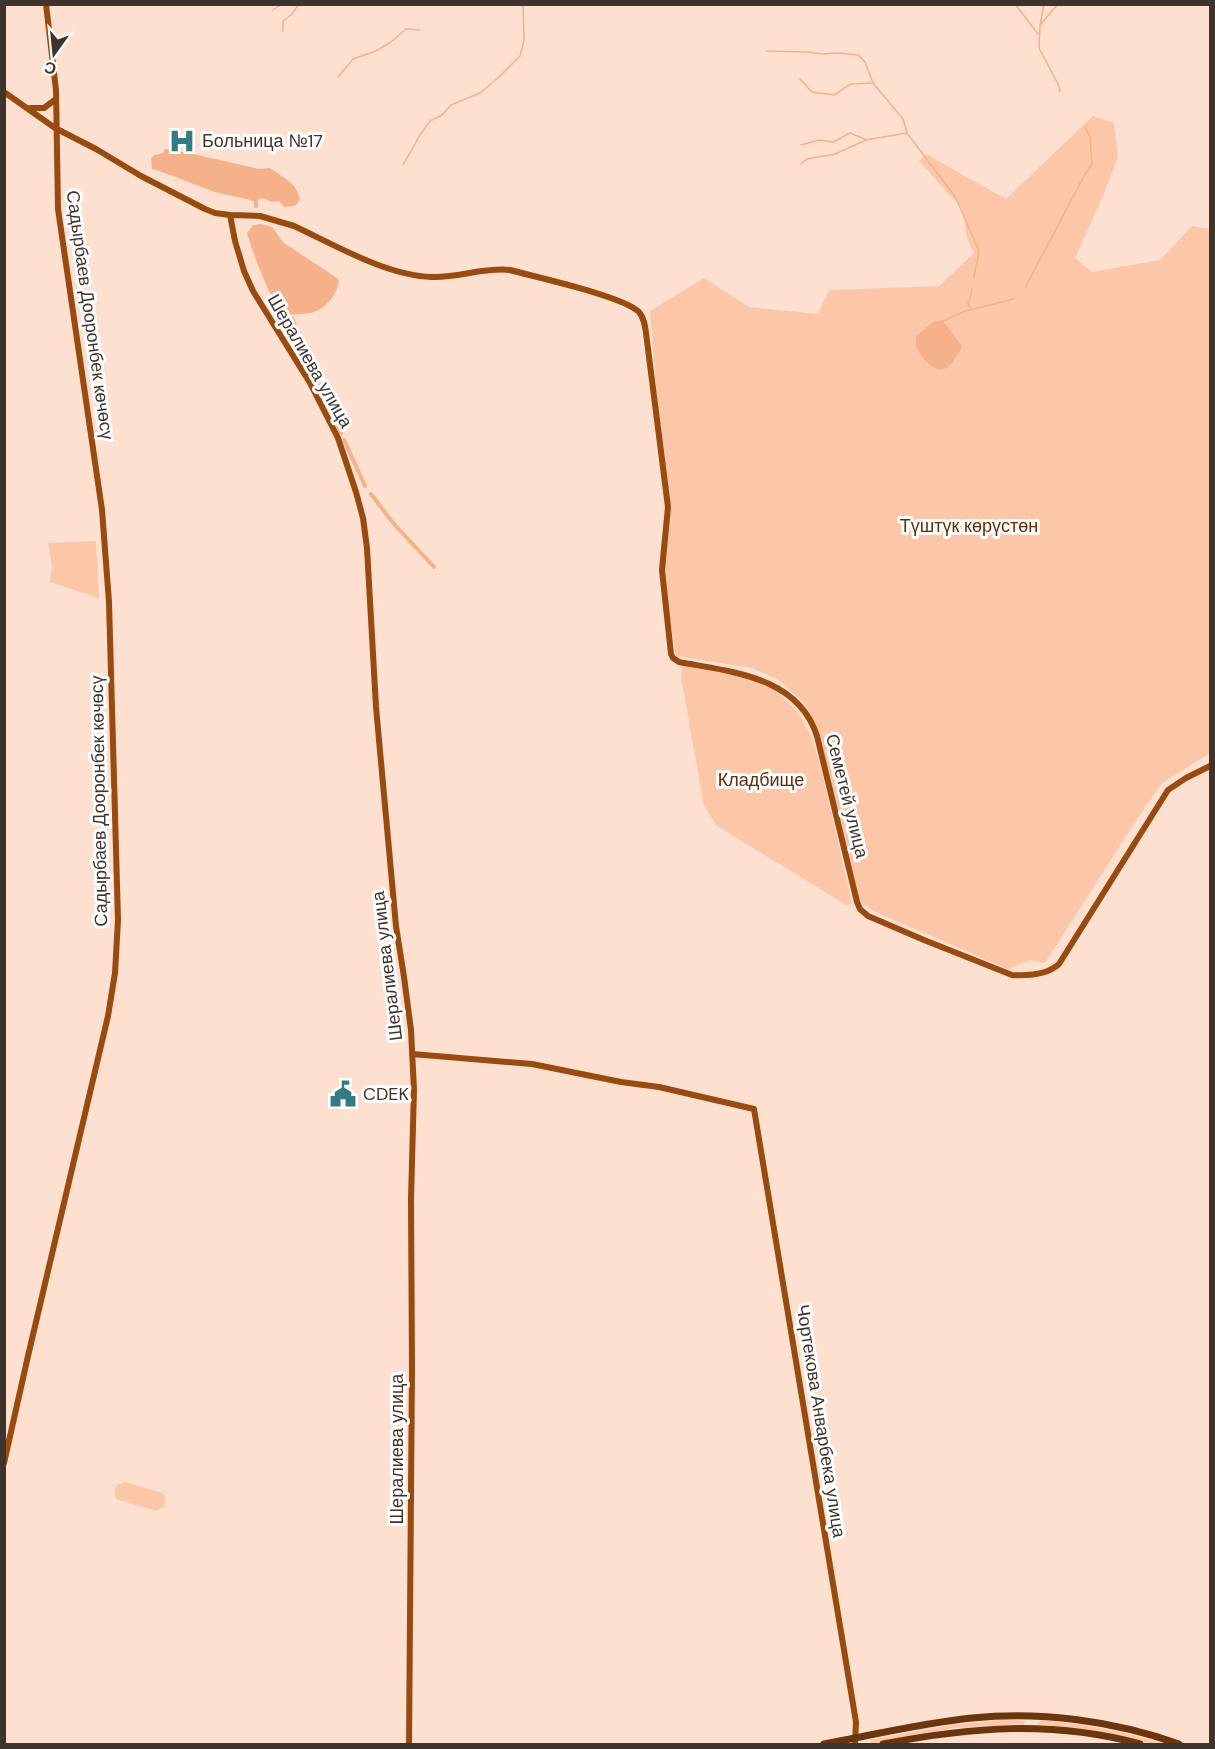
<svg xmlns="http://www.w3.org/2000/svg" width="1215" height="1749" font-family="'DM Sans',sans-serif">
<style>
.green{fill:#fcc7a9}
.water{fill:#f5b189}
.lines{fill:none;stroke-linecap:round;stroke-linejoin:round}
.stream{stroke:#f5b189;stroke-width:1.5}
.canal{stroke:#f5b189;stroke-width:4}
.secondary{stroke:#984a0f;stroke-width:6}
.primary{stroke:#6b350e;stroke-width:7}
.labels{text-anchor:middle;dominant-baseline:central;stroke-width:6;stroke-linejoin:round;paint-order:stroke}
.poi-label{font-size:18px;fill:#3f342d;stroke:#fff;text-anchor:start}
.street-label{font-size:18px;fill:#3f342d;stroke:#fff}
.park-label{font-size:18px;fill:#622d05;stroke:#fff}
</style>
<rect width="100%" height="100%" fill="#fde0cf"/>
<path class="green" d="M1093,116L1114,123L1118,157L1104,194L1075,258L1092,272L1160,260L1192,226L1210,229V753L1162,783L1139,816L1045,963L1030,960L1008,969L875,912L860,902L853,877L819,731L804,703L779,680L752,668L676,656L660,557L668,501L658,409L650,311L704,278L749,307L818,314L829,290L939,286L974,253L967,237L962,208L919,161L926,154L1006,199Z
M96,541L99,598L50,582L52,565L48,543Z
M682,666L753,678L775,689L800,715L813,740L823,777L852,904L846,905L717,826L704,806L681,677Z
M125,1482L163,1493L165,1497V1506L156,1511L116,1499L114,1490L117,1485Z
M1001,1720H1020L1026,1722L1024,1724L953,1728L871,1744L870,1740L952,1725Z
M1041,1720C1084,1724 1125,1732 1166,1744H1152L1090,1730L1038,1724Z"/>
<path class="water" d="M165,149L189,153L259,169L270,168C282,177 298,183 300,200L295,206L284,207L279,201L272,202L261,198L256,202C244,197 228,196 215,192C194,185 174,175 152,169L151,158L155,155L163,153Z
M261,224L272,227L284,243L337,278L339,282C337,294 326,308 314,312C308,314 286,316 282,313C272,305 251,248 247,233L253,225Z
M941,320L943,321L962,346C959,353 952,366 944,369C934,373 919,355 916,346C916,343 916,339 916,336L933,322Z"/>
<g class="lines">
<path class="stream" d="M1015,4L1038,34
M1044,4L1040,25L1039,48L1059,86L1060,92
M273,10L282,4
M1041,24L1058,4
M283,31V21L292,14L299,4
M767,51L806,52L822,54L839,53L858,55L865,62L873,83
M338,77L353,59L376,51L391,42L406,29L420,30
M800,79L812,92L834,95L851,84L873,83L903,119L907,133L956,198L979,251L974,277
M801,145L819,140L833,142L850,133L865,139
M801,164L807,159L835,154L866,140L907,133
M403,165L420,135L430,121L442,115L451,105L480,93L499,77L520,56L524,40L523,4
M1025,288L1085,174L1092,165L1090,137L1085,127
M970,308L968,303L970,299L972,289
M943,321L965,311L1014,299"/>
<path class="canal" d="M256,202V206
M292,318L317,377
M321,385L341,433
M344,440L365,486
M371,494L394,524L434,567"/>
<path class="secondary" d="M4,92L55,128L96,149L141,176L205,209L215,213L230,215L260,216L294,226C335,245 387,276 432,277C458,278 484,267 510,270C535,277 623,296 639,312C644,318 645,325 646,333L668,507L662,570L671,654L673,658L679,662C731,672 798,676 817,736L857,902L860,909L868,916L924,940L1012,975C1028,976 1048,974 1059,964L1168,790L1186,778L1210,766
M30,108H44L56,99
M230,215L235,241L244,271L253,291L310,383L338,438L356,492L363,518L367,548L376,707L396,926L404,977L411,1030L414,1090L411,1198L412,1369L409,1744
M412,1054L532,1064L621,1082L659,1087L754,1109L856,1722L855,1744
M4,1463L28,1356L108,1016L115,973L118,920L109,602L102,510L58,209L56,90L46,4"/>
<path class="primary" d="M824,1744C873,1735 922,1723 972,1718C1042,1711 1114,1721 1179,1744
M883,1744C971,1727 1052,1720 1140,1744"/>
</g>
<defs>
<g id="hospital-bare" transform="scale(2.07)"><path d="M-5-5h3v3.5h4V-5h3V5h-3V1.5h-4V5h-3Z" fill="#327b80" stroke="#fff" stroke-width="2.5" paint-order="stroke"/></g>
<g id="civic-bare" transform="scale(2.07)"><path d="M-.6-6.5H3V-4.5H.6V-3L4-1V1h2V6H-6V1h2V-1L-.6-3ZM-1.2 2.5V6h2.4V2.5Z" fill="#327b80" stroke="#fff" stroke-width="2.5" paint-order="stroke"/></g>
</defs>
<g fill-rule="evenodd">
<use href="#hospital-bare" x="182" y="141"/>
<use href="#civic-bare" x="343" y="1094"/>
</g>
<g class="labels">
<g class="poi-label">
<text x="202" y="141">Больница №17</text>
<text x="363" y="1094">CDEK</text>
</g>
<g class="street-label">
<text transform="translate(90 315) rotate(82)">Садырбаев Дооронбек көчөсү</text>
<text transform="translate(310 361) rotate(60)">Шералиева улица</text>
<text transform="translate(847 796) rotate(76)">Семетей улица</text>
<text transform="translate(99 801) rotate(-91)">Садырбаев Дооронбек көчөсү</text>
<text transform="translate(387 966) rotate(-97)">Шералиева улица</text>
<text transform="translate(821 1421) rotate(81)">Чортекова Анварбека улица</text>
<text transform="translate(397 1449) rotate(-90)">Шералиева улица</text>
</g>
<g class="park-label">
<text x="969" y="526">Түштүк көрүстөн</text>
<text x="761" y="780">Кладбище</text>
</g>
</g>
<rect width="1215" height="1749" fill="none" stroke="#3f342d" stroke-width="12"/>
<g transform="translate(54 54) rotate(195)" stroke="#ffffff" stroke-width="4.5" paint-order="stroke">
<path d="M0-4.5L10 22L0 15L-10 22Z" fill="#3f342d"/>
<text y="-9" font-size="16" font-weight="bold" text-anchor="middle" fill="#3f342d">С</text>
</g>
</svg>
